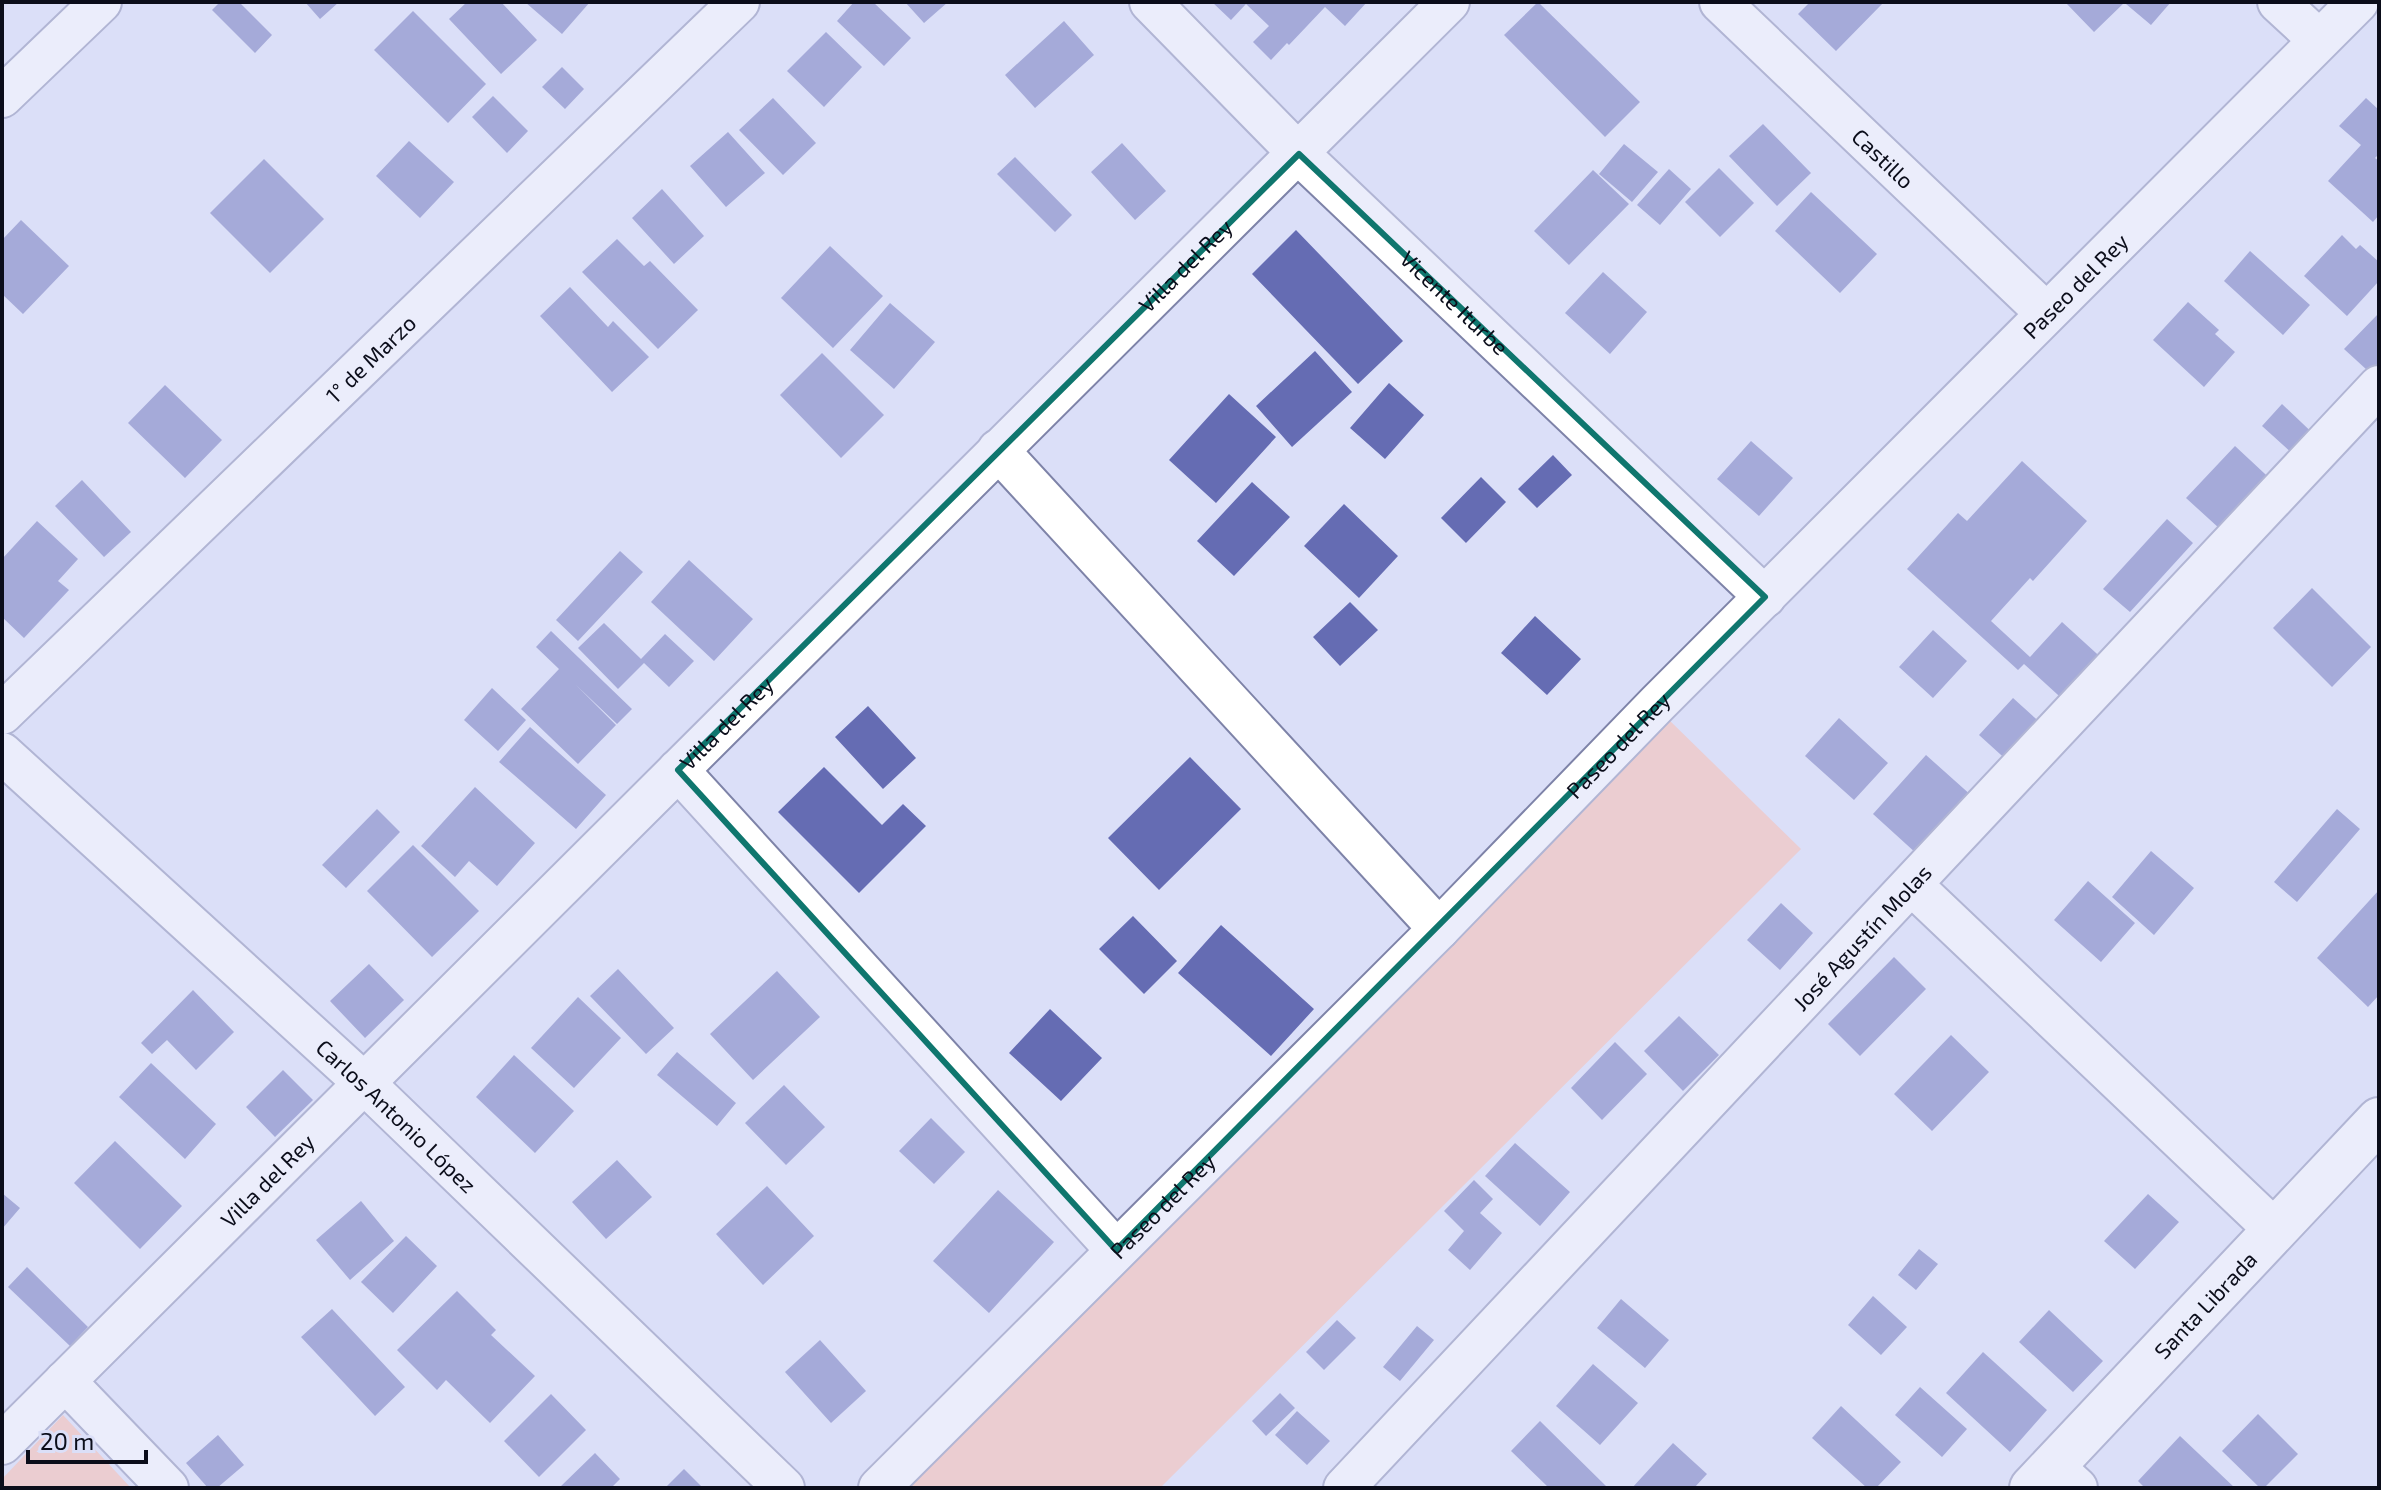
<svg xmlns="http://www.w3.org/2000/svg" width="2381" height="1490" font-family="'Exo 2',sans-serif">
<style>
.green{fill:#feb8a2}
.building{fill:#656cb3}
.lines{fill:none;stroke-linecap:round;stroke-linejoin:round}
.street-casing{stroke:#7e83a8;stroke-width:44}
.secondary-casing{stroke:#7e83a8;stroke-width:48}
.street{stroke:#fff;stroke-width:40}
.secondary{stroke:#fff;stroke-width:44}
.marked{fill:none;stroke:#0f766e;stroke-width:6;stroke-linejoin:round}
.labels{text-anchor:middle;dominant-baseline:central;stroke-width:6;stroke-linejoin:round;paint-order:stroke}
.street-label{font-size:22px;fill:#0b0d1a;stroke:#dbdff8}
</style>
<rect width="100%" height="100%" fill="#dbdff8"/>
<path class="green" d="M1667,718L1801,849L1160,1488H904Z
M63,1415L131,1488H2V1479Z"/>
<path class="building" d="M220,2H239L272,35L255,53L212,10Z
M305,2H339L320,19Z
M467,2H501L537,40L501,74L449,19Z
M525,2H590L562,34Z
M854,2H873L911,38L884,66L837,21Z
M905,2H948L924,23Z
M1212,2H1367L1345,26L1325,7L1289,45L1287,43L1271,60L1253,42L1269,26L1246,4L1231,20Z
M1538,2L1640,102L1605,137L1504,35Z
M1810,2H1884L1836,51L1798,14Z
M2065,2H2125L2094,32Z
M2128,2H2171L2151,25L2126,4Z
M413,11L486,84L448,123L374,50Z
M1064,21L1094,55L1035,108L1005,75Z
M826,32L862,67L824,107L787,71Z
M562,67L584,89L565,109L542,87Z
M493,96L528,131L507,153L472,117Z
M773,98L816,143L783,175L739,130Z
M2366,98L2379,110V154L2375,158L2379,161V215L2373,222L2328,181L2361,145L2339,126Z
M1763,124L1811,173L1777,206L1729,156Z
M728,132L765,173L726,207L690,166Z
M409,141L454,182L420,218L376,176Z
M1122,143L1166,191L1135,220L1091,172Z
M1624,144L1658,172L1632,202L1599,174Z
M1015,157L1072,215L1055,232L997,174Z
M264,159L324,219L270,273L210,213Z
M1719,168L1754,203L1720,237L1685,202Z
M1669,169L1691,189L1660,225L1637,205Z
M1593,170L1629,204L1569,265L1534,231Z
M662,189L704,236L674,264L632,218Z
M1811,192L1877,254L1840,293L1775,231Z
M21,220L69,266L23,314L2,294V240Z
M1296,230L1403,341L1358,384L1252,274Z
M2342,235L2356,249L2360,245L2379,262V281L2347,316L2304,276Z
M617,239L644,266L650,261L698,310L658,349L582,272Z
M830,246L883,296L833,348L781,298Z
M2250,251L2310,305L2283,335L2224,281Z
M1603,272L1647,312L1610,354L1565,313Z
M570,287L608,327L613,321L649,357L612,392L540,316Z
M2188,302L2219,330L2215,334L2235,352L2204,387L2153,340Z
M890,303L935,342L894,389L850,350Z
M2379,313V381L2344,349Z
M1315,351L1352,392L1292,447L1256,406Z
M822,353L884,415L841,458L780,395Z
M1389,383L1424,415L1385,459L1350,428Z
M165,385L222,440L185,478L128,423Z
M1229,394L1276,437L1216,503L1169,460Z
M2282,404L2322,442L2303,463L2262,426Z
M1751,441L1793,478L1759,516L1717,479Z
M2235,446L2279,487L2231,539L2186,498Z
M1553,455L1572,475L1537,508L1518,489Z
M2022,461L2087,521L2033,581L2030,578L1991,621L2030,657L2062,622L2107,663L2069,705L2024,664L2018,670L1907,569L1958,513L1967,521Z
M1481,477L1506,502L1466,543L1441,518Z
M82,480L131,532L104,557L55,506Z
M1252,482L1290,517L1234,576L1197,541Z
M1344,504L1398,556L1359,598L1304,546Z
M2167,519L2193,543L2130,612L2103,589Z
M37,521L78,559L58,581L69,590L24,638L2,617V559Z
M620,551L643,572L578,641L556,620Z
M689,560L753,619L714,661L651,602Z
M2312,588L2371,647L2332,687L2273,628Z
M1350,602L1378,630L1340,666L1313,637Z
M1535,616L1581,659L1547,695L1501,653Z
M604,623L641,659L665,634L694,661L669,687L644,663L618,689L578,648Z
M1933,630L1967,661L1933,698L1899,667Z
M551,631L632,709L617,724L576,685L616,725L578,764L521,709L559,669L536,647Z
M492,688L526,720L498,751L464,720Z
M2013,698L2045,727L2011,764L1979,735Z
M868,706L916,758L883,789L835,737Z
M1839,718L1888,763L1854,800L1805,756Z
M530,727L606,795L576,829L499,762Z
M1926,755L1982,805L1928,864L1873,814Z
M1190,757L1241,809L1159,890L1108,838Z
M824,767L882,825L903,804L926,826L859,893L778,812Z
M475,787L535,843L497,886L469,861L455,877L421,846Z
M377,809L400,832L346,888L322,865Z
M2337,809L2360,829L2297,902L2274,882Z
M413,845L479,911L432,957L367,891Z
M2151,851L2194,888L2154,935L2112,897Z
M2088,881L2135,923L2101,962L2054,920Z
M2379,890V995L2368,1007L2317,958Z
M1781,903L1813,933L1780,970L1747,940Z
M1133,916L1177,961L1144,994L1099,949Z
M1221,925L1314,1009L1271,1056L1178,973Z
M1894,957L1926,989L1860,1056L1828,1024Z
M369,964L404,1000L365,1038L330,1001Z
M618,969L674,1028L646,1054L590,996Z
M777,971L820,1017L753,1080L710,1034Z
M193,990L234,1032L196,1070L167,1040L152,1054L141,1043Z
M578,997L621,1038L574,1088L531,1048Z
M1050,1009L1102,1058L1061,1101L1009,1053Z
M1679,1016L1719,1055L1683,1091L1644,1051Z
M1951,1035L1989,1072L1932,1131L1894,1094Z
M1615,1042L1647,1074L1602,1120L1571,1088Z
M677,1052L736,1103L717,1126L657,1075Z
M514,1055L574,1111L535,1153L476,1097Z
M151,1063L216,1124L185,1159L119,1097Z
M283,1070L313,1100L275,1137L246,1107Z
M784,1085L825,1127L786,1165L745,1123Z
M931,1118L965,1152L934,1184L899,1151Z
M115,1141L182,1206L140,1249L74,1183Z
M1515,1143L1570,1192L1540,1226L1485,1176Z
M617,1160L652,1197L606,1239L572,1202Z
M1474,1180L1493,1199L1480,1213L1502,1233L1470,1270L1448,1250L1464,1231L1444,1211Z
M767,1186L814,1236L763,1285L716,1234Z
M998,1190L1054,1242L989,1313L933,1261Z
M2,1193L20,1208L2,1229Z
M2148,1194L2179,1222L2135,1269L2104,1241Z
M361,1201L394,1241L350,1280L316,1240Z
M406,1236L437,1266L393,1313L361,1282Z
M1919,1249L1938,1264L1916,1290L1898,1275Z
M27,1267L88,1327L70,1346L8,1287Z
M457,1291L496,1330L491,1335L535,1376L490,1423L446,1380L437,1390L397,1350Z
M1873,1296L1907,1327L1881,1355L1848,1325Z
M1621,1299L1669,1340L1645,1368L1597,1328Z
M332,1309L405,1387L375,1416L301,1337Z
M2049,1310L2103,1361L2073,1392L2019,1342Z
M1337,1320L1356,1338L1324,1370L1306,1352Z
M1417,1326L1434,1340L1400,1381L1383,1367Z
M820,1340L866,1391L831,1423L785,1372Z
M1983,1352L2047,1410L2010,1452L1946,1393Z
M1593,1364L1638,1403L1600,1445L1556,1406Z
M1920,1387L1967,1429L1942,1457L1895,1415Z
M1280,1393L1295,1408L1266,1436L1252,1421Z
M551,1394L586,1430L539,1477L504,1441Z
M1841,1406L1901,1462L1876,1488H1867L1812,1438Z
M1297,1411L1330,1441L1307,1465L1275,1435Z
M2258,1414L2298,1454L2264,1488H2260L2222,1451Z
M1540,1421L1608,1488H1549L1511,1451Z
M218,1435L244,1465L217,1488H208L186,1463Z
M2180,1436L2235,1488H2145L2138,1481Z
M1673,1443L1707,1474L1694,1488H1632Z
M595,1453L620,1479L611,1488H559Z
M684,1469L703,1488H665Z"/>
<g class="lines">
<g class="street-casing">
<g id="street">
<path id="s1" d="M1150,2L1299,154L1765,597"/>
<path id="s2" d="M1720,2L2046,313"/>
<path d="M2278,2L2319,40"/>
<path d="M2,97L101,2"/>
<path d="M998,450L1439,929"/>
<path id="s3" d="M2,714L739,2"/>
<path id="s4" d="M2,753L364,1083L784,1488"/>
<path d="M678,770L1116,1250"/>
<path d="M1912,885L2275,1230"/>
<path d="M65,1381L168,1488"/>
<path id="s5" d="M2,1444L1449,2"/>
<path d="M2053,1466L2077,1488"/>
<path id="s6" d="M879,1488L1439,929L1657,704L2358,2"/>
<path id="s7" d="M1344,1488L2379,386"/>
</g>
</g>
<g class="secondary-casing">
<g id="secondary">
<path id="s8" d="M2032,1488L2379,1120"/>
</g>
</g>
<use href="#street" class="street"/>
<use href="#secondary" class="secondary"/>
</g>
<path d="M0 0H2381V1490H0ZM1299,154L1765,597L1116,1250L678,770Z" fill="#dbdff8" fill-opacity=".55" fill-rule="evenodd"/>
<path class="marked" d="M1299,154L1765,597L1116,1250L678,770Z"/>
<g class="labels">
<g class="street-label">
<text stroke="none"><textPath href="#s2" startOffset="226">Castillo</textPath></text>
<text stroke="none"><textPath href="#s5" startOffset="1670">Villa del Rey</textPath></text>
<text stroke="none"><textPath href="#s6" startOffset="1696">Paseo del Rey</textPath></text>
<text stroke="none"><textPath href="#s1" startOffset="428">Vicente Iturbe</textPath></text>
<text stroke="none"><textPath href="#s3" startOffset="512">1° de Marzo</textPath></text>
<text stroke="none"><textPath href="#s5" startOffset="1022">Villa del Rey</textPath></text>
<text stroke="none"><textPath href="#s6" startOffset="1048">Paseo del Rey</textPath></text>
<text stroke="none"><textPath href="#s7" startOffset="756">José Agustín Molas</textPath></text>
<text stroke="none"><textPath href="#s4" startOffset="536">Carlos Antonio López</textPath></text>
<text stroke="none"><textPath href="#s5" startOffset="374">Villa del Rey</textPath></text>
<text stroke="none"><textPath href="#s6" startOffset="400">Paseo del Rey</textPath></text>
<text stroke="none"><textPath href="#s8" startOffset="252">Santa Librada</textPath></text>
</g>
</g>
<rect width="2381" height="1490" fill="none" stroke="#0b0d1a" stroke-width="8"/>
<path d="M28 1450v12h118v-12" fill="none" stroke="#0b0d1a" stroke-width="4"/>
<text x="40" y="1450" font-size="24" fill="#0b0d1a" stroke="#dbdff8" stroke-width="6" paint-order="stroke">20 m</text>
</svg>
